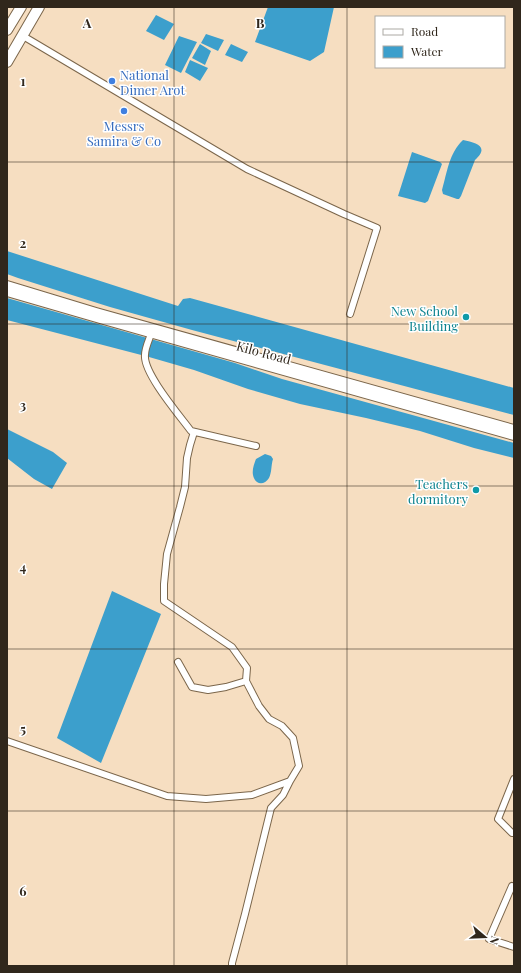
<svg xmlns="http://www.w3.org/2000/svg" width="521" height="973" font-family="'Playfair Display',serif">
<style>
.water{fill:#3c9fcc}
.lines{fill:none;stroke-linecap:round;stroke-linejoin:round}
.minor-casing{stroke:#7b664b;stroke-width:8}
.tertiary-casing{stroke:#7b664b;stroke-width:10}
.primary-casing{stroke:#7b664b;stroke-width:12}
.minor{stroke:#fff;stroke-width:6}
.tertiary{stroke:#fff;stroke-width:8}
.primary{stroke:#fff;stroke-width:10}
.grid{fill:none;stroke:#30271c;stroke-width:1;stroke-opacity:0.55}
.shop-dot{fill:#3f7fe0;stroke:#fff;stroke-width:1.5}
.culture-dot{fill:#0f9aa8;stroke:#fff;stroke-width:1.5}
.labels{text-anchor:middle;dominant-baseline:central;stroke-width:3;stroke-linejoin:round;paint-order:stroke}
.shop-label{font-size:13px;fill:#366cbe;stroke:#fff;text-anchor:start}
.culture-label{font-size:13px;fill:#0d838f;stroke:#fff;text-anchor:end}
.street-label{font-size:13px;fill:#30271c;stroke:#fff}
.grid-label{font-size:13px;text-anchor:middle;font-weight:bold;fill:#30271c;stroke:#fff;stroke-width:3;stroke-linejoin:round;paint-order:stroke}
</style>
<rect width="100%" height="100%" fill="#f6dec1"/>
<path class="water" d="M268,7H334L324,52L310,61L255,42Z
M156,15L174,24L164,40L146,31Z
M206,34L224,40L218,51L201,43Z
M179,36L197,42L181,73L165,65Z
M200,44L211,51L205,65L192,58Z
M231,44L248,52L242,62L225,55Z
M190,60L208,68L200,81L185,72Z
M463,140C476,143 490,146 475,160L461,196L459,199H457L443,194L442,190C447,173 449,153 463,140Z
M412,152L440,162L442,164L428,201L425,203L398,196Z
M7,251L178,306L183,299L190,298L514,388V415L192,330L110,307L18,278L7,274Z
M7,298L235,363L282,379L514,443V458L474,448L420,431L366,418L300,404L248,389L194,370L149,357L7,320Z
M7,429L53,452L67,463L52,489L34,479L7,458Z
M265,454L271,456L273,459C271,465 272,472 269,478C264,486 255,485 253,475C252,470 254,464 256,459Z
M112,591L161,614L101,763L57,738Z"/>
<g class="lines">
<g class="minor-casing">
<path id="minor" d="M23,36L247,169L344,214L377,228L350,314
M152,331C150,338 145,347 145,355C143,373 180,416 191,431L256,446
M194,432L190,445L187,458L185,487L180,507L167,554L164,584V601L232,647L247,668L246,681
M7,741L167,796L206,799L252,795L290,781L299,766L293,738L282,726L269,719L259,706L246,681L226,687L208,690L192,687L178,662
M514,779L498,819L512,833H514
M512,886L489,939L514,947
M232,966V963L245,914L271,808L283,795L290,781"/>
</g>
<g class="tertiary-casing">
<path id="tertiary" d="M7,285L96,312L514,429
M7,292L100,319L514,436"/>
</g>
<g class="primary-casing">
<path id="primary" d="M7,30L21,7
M7,62L39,7"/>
</g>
<use href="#minor" class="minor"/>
<use href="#tertiary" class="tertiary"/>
<use href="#primary" class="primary"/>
</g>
<path class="grid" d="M174,7V966M347,7V966M7,162H514M7,324H514M7,486H514M7,649H514M7,811H514"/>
<g class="shop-dot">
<circle cx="112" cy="81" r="4"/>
<circle cx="124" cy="111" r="4"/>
</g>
<g class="culture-dot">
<circle cx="466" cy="317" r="4"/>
<circle cx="476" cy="490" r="4"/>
</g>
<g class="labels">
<g class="shop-label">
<text x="120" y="74">National<tspan x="120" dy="15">Dimer Arot</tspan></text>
<text x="124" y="125" text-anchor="middle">Messrs<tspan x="124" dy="15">Samira &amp; Co</tspan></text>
</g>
<g class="culture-label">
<text x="458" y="310">New School<tspan x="458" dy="15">Building</tspan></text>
<text x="468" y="483">Teachers<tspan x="468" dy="15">dormitory</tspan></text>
</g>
<g class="street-label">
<text transform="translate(264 352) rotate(15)">Kilo Road</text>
</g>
</g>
<g class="grid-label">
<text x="87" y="28">A</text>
<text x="260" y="28">B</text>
<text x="23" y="86">1</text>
<text x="23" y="248">2</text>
<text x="23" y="410">3</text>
<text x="23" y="572">4</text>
<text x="23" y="734">5</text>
<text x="23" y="896">6</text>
</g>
<rect width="521" height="973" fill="none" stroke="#30271c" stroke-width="16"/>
<rect x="375" y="16" width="130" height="52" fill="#ffffff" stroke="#aca9a4"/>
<rect x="383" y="29" width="20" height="6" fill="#ffffff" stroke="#aca9a4"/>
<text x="411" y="36" font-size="12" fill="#30271c">Road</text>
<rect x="383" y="46" width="20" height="12" fill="#3c9fcc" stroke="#aca9a4"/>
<text x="411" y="56" font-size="12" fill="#30271c">Water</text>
<g transform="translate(485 937) rotate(109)" stroke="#ffffff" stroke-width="3" paint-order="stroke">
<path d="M0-3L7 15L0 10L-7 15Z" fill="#30271c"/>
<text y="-6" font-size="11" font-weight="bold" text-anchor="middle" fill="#30271c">N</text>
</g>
</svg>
